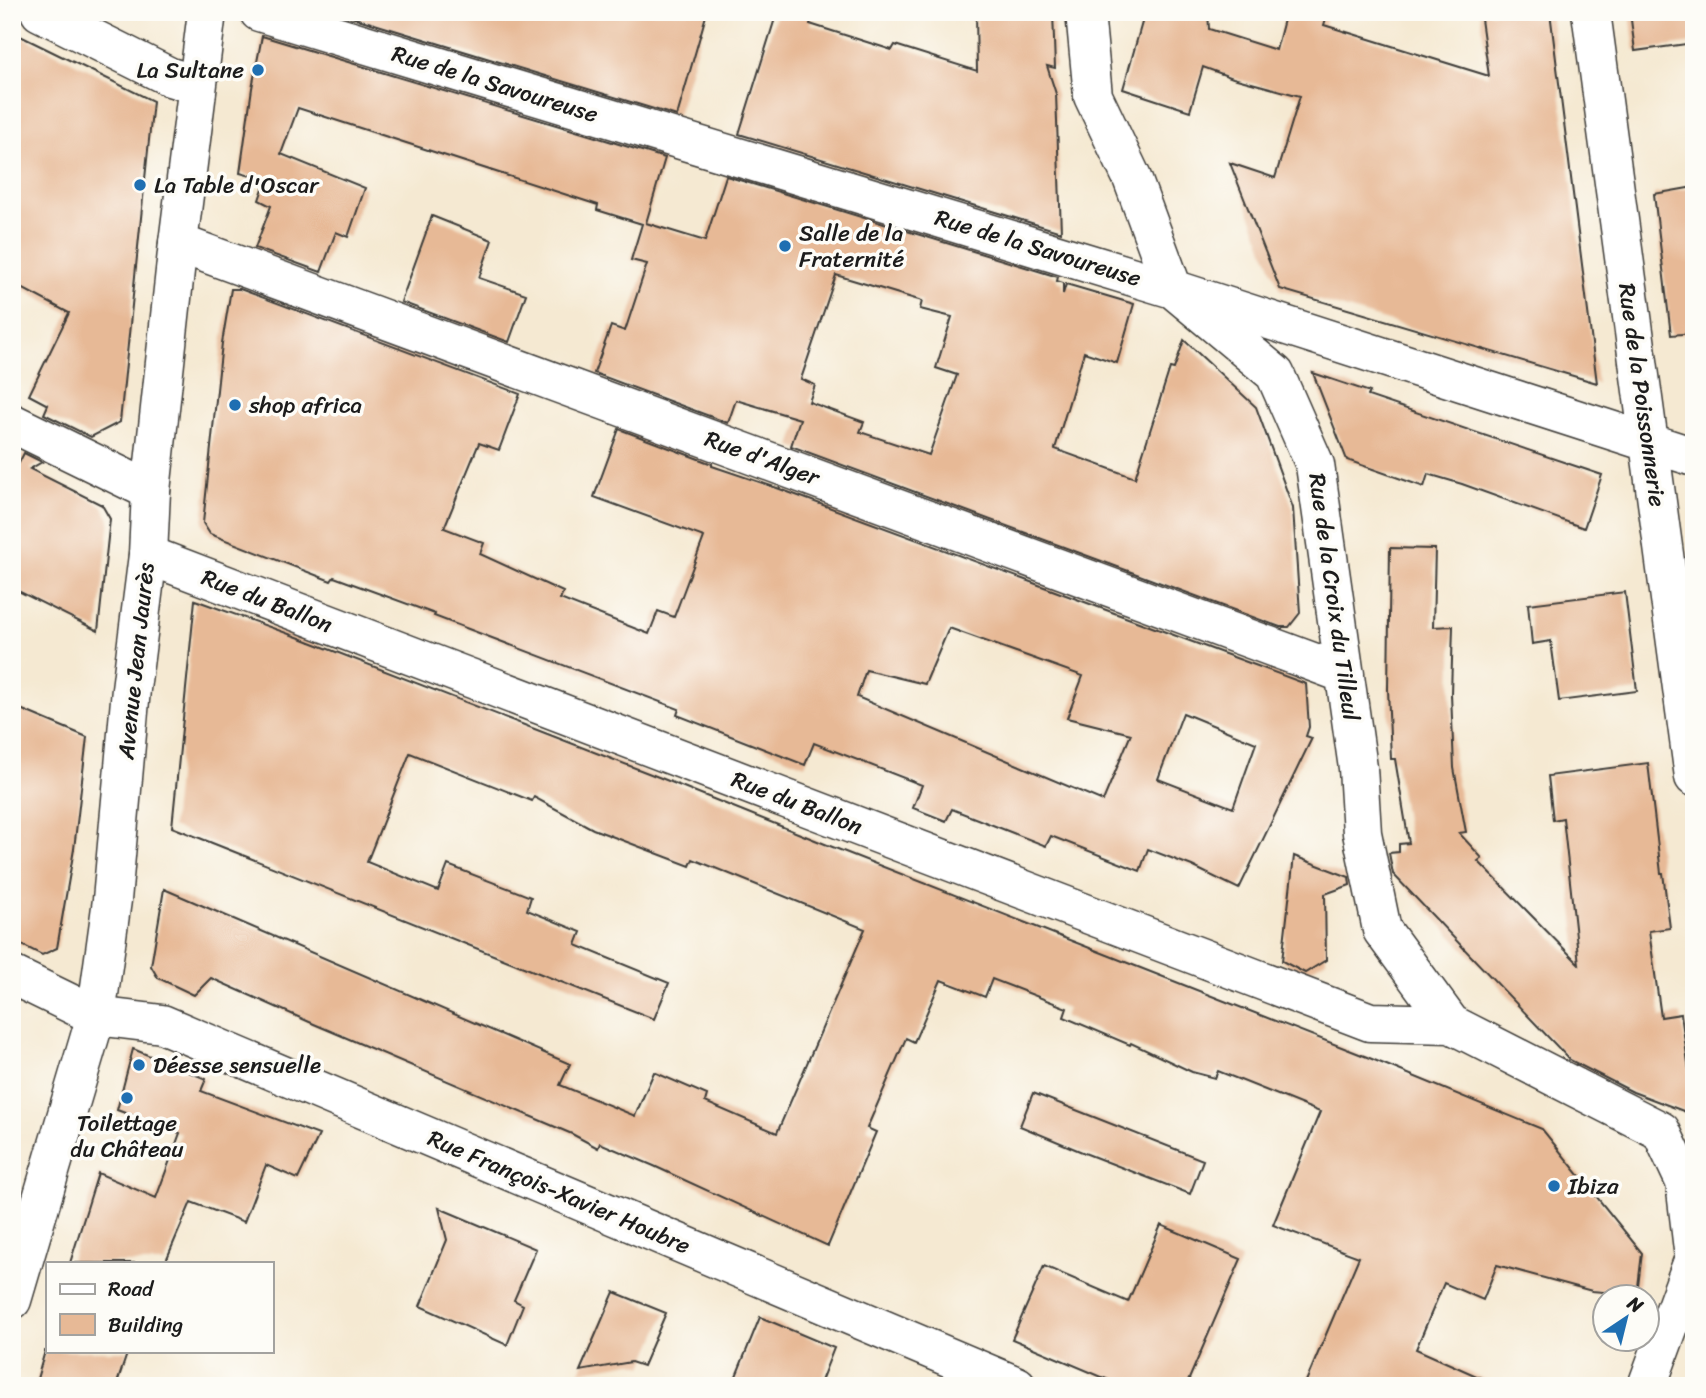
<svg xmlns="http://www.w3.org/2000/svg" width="1706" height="1398" font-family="Sriracha,sans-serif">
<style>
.building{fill:#e7b996;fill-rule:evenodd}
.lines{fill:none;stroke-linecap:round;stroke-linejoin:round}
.minor-casing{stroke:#3d3b37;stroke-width:41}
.major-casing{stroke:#3d3b37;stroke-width:41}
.minor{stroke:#fff;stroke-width:38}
.major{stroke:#fff;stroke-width:38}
.poi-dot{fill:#1f6fb2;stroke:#fdfcf7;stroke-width:2.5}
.labels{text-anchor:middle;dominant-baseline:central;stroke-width:7;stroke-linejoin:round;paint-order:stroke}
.poi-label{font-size:23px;fill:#1c1c1c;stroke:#fdfcf7;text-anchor:start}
.street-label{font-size:23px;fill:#1c1c1c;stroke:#fdfcf7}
</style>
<rect width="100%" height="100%" fill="#fdfcf7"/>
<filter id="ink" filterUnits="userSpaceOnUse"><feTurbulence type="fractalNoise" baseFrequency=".0143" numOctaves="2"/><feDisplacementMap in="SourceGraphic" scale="14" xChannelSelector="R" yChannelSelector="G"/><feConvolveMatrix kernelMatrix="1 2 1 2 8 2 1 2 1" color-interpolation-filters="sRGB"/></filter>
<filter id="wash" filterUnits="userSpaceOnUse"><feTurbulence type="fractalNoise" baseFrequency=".00686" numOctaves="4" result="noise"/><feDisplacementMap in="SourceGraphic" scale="28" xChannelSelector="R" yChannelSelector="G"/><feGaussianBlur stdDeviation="1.57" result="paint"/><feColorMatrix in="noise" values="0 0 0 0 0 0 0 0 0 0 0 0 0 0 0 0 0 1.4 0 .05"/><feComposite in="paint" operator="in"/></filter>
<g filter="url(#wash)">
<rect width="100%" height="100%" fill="#f5e9d2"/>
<g id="blocks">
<path class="building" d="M335,12H707L677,116Z
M777,12H813L810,24L892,50L895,45L977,71L976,12H1053L1055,68L1047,66L1056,94L1061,232L739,134Z
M1145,12H1208L1209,29L1276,50L1286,12H1328L1324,25L1489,76L1480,12H1550L1597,383L1280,289L1230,163L1275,178L1300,96L1233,78L1203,67L1190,111L1123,89Z
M1630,12H1694V43L1635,51Z
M12,32L153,101L120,422L91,437L44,414L48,405L29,395L69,313L12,283Z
M262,36L665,158L646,223L705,241L726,176L1058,277L1057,281L1063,283V294L1066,284L1134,304L1117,363L1084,352L1055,449L1135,478L1170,368L1174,369L1184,340L1256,407L1293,508L1300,613L1289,627H1280L791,446L800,419L736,400L728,423L594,373L611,326L625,331L647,264L631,260L642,224L597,210L598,205L298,108L281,154L365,188L348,237L336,232L321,272L255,248L271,206L259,200L266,180L240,173L252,88ZM836,275L922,301L920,309L952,317L936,368L957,375L929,455L860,432L864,422L809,402L815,385L801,379Z
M1694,187V333L1671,335L1654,194Z
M432,216L492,240L479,278L526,294L509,342L401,302Z
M231,289H240L520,394L499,450L479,443L444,528L484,543L480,554L563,592L560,599L649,634L658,611L674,617L704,537L594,497L619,429L712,464V466L777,488L1306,684L1309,727L1306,736L1312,738L1239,889L1192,866L1148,849L1140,871L1051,836L1046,846L952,809L946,821L913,808L922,785L814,743L805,765L677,715L679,709L434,616L435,614L334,577L331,581L210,534L203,523L222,343ZM949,628L1083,676L1067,718L1131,734L1103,801L857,697L866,670L925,684ZM1183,713L1256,743L1233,808L1158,779Z
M1313,373L1370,392L1368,396L1602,475L1584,528L1462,484L1428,474L1424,487L1347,460Z
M24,453L42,462L30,469L102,505L110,519L98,631L12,588V460L19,463Z
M1390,548L1435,549L1433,627L1453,626L1451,694L1454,768L1466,832L1459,833L1482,858L1478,861L1579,964L1563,818L1553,820L1548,776L1648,763L1661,873H1663L1670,928L1649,931L1661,1017L1681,1014L1694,1105V1115L1633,1092L1570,1060L1393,874L1389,853L1399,852V844L1409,843L1395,759H1391L1388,689Z
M1625,592L1637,691L1559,701L1551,641L1532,644L1528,604Z
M195,600L300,638L661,778L830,846L1367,1057L1542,1129L1642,1253L1637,1295L1592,1291L1497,1265L1483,1300L1444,1283L1416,1349L1499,1386H1304L1359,1257L1273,1225L1320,1112L1218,1071L1215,1078L1192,1072L1131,1043L1130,1045L1064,1017L1067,1008L992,979L985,997L941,980L914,1042L906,1038L867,1128L876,1132L828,1246L654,1166L600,1143L598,1148L572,1134L314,1024L211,978L194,995L158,978L151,966L164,889L570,1064L560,1085L635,1116L654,1072L707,1095L705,1102L777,1133L865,929L693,859L690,866L593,829L534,797L532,801L410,753L367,862L438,891L448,865L531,897L527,910L581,932L576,945L669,983L654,1019L172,827Z
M18,708L87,737L74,849L57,948L42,955L12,940V753Z
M1294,856L1349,877L1350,885L1325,894L1326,960L1305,973L1282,961Z
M133,1049L206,1079L201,1091L319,1135L298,1179L266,1165L244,1222L191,1202L165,1263H70L98,1173L156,1198L180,1133L117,1110Z
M1033,1093L1203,1160L1190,1194L1087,1154L1020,1126Z
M439,1208L536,1249L514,1300L523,1305L507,1345L420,1306L447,1240Z
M1161,1225L1241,1259L1186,1386H1123L1012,1339L1044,1266L1128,1302Z
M614,1292L666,1313L643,1366L631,1362L580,1371Z
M760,1317L834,1348L819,1386H732Z
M45,1351H128L116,1386H35Z"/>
</g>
</g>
<g filter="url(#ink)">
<use href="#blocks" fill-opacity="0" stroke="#3d3b37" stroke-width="2"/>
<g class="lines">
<g class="minor-casing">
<path id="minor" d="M40,12L170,77L197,85
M259,12L1173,289L1694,457
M1085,12L1093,96L1132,178L1173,289L1275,374L1315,465L1358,768L1362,833L1382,930L1451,1024L1661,1131L1685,1182L1694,1258
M1591,12L1694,777
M178,243L1345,674
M12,423L151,491
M148,555L1370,1022L1451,1024
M12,975L96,1016L162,1024L1017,1386
M1647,1386L1694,1258"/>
</g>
<g class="major-casing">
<path id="major" d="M12,1300L96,1016L112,900L131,689L148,555L151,491L178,243L207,12"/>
</g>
<use href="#minor" class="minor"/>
<use href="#major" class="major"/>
</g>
</g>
<g class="poi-dot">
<circle cx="258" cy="70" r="7"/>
<circle cx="140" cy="185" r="7"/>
<circle cx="785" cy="246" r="7"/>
<circle cx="235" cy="405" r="7"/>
<circle cx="139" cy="1065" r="7"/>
<circle cx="127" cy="1098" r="7"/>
<circle cx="1554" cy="1186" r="7"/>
</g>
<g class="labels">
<g class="poi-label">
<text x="244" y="70" text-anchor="end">La Sultane</text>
<text x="154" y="185">La Table d'Oscar</text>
<text x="799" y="233">Salle de la<tspan x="799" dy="26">Fraternité</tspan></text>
<text x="249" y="405">shop africa</text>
<text x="153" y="1065">Déesse sensuelle</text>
<text x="127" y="1123" text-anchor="middle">Toilettage<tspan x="127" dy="26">du Château</tspan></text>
<text x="1568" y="1186">Ibiza</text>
</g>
<g class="street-label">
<text transform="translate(495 84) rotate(17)">Rue de la Savoureuse</text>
<text transform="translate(1038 248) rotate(17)">Rue de la Savoureuse</text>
<text transform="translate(1642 395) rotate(82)">Rue de la Poissonnerie</text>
<text transform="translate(762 458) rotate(20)">Rue d'Alger</text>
<text transform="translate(1334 597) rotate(82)">Rue de la Croix du Tilleul</text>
<text transform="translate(267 601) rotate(21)">Rue du Ballon</text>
<text transform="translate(136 661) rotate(-84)">Avenue Jean Jaurès</text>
<text transform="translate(797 803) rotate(21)">Rue du Ballon</text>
<text transform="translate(559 1192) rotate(23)">Rue François-Xavier Houbre</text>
</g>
</g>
<rect width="1706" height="1398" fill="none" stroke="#fdfcf7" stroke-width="42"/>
<rect x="46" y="1262" width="228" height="91" fill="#fdfcf7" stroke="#a3a29f" stroke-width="2"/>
<rect x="60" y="1284" width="35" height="10" fill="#ffffff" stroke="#a3a29f" stroke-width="2"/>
<text x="108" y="1296" font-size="21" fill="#1c1c1c">Road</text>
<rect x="60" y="1314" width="35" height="21" fill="#e7b996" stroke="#a3a29f" stroke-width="2"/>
<text x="108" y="1332" font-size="21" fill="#1c1c1c">Building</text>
<g transform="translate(1626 1318) rotate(35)"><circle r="33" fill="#fdfcf7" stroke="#a3a29f" stroke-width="2"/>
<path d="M0-5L12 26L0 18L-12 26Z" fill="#1f6fb2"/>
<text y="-10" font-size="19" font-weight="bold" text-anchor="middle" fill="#1c1c1c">N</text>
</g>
</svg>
